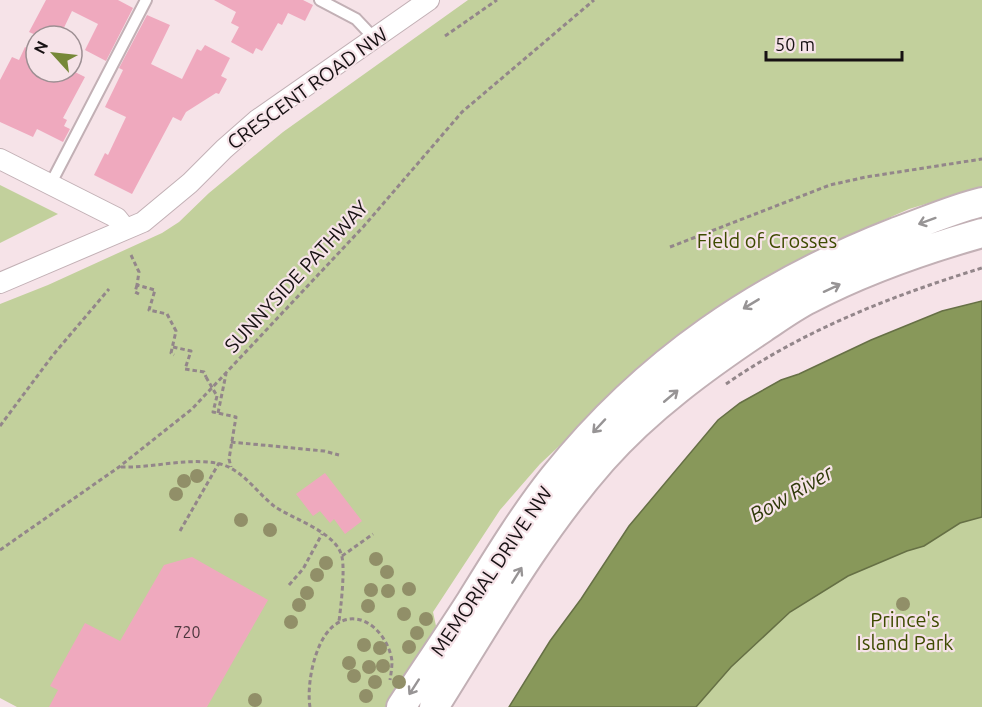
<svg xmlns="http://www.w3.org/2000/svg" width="982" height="707" font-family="Ubuntu,sans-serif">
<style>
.green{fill:#c2d09c}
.water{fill:#88985a;stroke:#667045;stroke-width:1.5}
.building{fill:#efa9be}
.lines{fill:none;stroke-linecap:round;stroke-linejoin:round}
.service-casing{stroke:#c2b0b5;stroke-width:14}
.minor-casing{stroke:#c2b0b5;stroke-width:22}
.secondary-casing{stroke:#c2b0b5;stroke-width:32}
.path{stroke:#93868a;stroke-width:3;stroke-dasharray:4.5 3;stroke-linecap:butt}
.service{stroke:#fff;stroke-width:10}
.minor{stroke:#fff;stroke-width:20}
.secondary{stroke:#fff;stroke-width:28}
.path-bridge{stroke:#93868a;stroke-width:3;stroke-dasharray:4.5 3;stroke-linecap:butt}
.tree{fill:#918f68}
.oneway{stroke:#979495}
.labels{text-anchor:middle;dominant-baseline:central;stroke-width:4.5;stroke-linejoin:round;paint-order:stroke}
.number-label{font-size:16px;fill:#4d373e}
.street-label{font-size:20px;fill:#171113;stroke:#f6e3e8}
.park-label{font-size:20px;fill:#3e4b00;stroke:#f6e3e8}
.water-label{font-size:21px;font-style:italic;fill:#313b0b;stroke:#f6e3e8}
</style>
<rect width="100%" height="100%" fill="#f6e3e8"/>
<path class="green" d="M468,0H982V187L909,209L834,242L749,287L659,353L540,464L500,510L433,612L436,626L387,707H17L0,698V304L48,285L162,233L179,222L209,193L283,132Z
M0,185L58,214L0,243Z
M982,511V707H690L789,606L847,565Z"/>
<path class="water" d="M982,301V517L960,523L924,546L907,551L848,576L790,612L731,667L696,707H509L550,641L581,599L629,526L718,420L740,403L781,380L799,374L871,340L942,311Z"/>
<path class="building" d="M46,0H118L133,8L106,61L85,50L98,24L72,11L60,36H38L29,32Z
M214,0H303L313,5L305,21L288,13L282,25L278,23L262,51L256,48L253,54L231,42L239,27L231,23L236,12Z
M147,15L170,25L151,64L182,79L197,49L201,51L205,45L230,58L221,76L227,79L219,94L216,93L186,112L181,121L173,117L132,194L94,175L105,153L108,155L126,117L105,107L123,70L119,68Z
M25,47L36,52V72H75L85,77L63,118L67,120L64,126L70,129L63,142L37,129L33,137L0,122V80L12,57L19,60Z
M325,473L362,521L345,534L334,519L330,523L320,511L313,516L296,494Z
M192,557L268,600L207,707H49L58,690L50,686L85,623L120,641L164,565Z"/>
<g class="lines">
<g class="service-casing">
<path id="service" d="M320,0L356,19L374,38
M50,185L146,0"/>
</g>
<g class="minor-casing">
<path id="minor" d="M0,159L117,218L125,228
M0,283L143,222L190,183L224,149L257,120L429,0"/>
</g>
<g class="secondary-casing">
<path id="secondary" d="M401,707C424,672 448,637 471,601C497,559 523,516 554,477C646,362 760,285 896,232C924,222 953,209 982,202
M434,707C487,623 536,535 602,460C648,408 706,366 763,328C778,318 793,307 809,299C864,270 922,250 982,233"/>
</g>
<path class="path" d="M445,36L497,0
M670,247L830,185L866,177L982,159
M131,255L139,272L137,285L155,290L149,310L167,314L176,331L171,353L174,355
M137,285L135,292L139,294
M173,347L191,351L185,369L204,372L206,377
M726,384C804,330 891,296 982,268
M217,396L213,412L236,417L229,459L231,467
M218,413L226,374
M0,426L53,355L109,289
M231,442L324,451L339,455
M121,467C152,468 185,458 216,463C241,467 256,492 274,506C292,519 337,532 342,557C345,571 341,606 339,621
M180,531L219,463
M0,550L119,467L192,409L364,226L462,112L594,0
M342,556L373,534
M289,585L303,569L322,534
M310,707C306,683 316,630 342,621C367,611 389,638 392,661C392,667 391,674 390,680"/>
<use href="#service" class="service"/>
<use href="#minor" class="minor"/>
<use href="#secondary" class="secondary"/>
<path class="path-bridge" d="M206,377L217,396"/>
</g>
<g class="tree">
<circle cx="197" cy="476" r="7"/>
<circle cx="184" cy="481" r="7"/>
<circle cx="176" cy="494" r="7"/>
<circle cx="241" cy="520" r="7"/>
<circle cx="270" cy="530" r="7"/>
<circle cx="376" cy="559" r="7"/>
<circle cx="326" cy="563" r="7"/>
<circle cx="387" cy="572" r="7"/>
<circle cx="317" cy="575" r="7"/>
<circle cx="409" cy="589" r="7"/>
<circle cx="371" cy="590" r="7"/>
<circle cx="388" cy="591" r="7"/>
<circle cx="307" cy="593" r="7"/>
<circle cx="903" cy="604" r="7"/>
<circle cx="299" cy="605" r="7"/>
<circle cx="368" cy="606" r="7"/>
<circle cx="404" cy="614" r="7"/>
<circle cx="426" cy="619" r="7"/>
<circle cx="291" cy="622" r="7"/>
<circle cx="417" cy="633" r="7"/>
<circle cx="364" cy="645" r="7"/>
<circle cx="409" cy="647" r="7"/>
<circle cx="380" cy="648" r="7"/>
<circle cx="349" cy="663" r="7"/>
<circle cx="383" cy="666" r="7"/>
<circle cx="369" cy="667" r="7"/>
<circle cx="354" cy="676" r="7"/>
<circle cx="375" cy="682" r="7"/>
<circle cx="399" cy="682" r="7"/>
<circle cx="366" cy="696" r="7"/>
<circle cx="255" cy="700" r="7"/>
</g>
<defs><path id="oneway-shaft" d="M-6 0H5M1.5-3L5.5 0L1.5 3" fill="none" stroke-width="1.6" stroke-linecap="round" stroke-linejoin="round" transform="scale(1.5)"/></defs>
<g class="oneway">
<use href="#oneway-shaft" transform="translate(927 221) rotate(160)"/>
<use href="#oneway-shaft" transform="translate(832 288) rotate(-25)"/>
<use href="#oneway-shaft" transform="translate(751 304) rotate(149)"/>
<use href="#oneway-shaft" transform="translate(671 396) rotate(-40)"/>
<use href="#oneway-shaft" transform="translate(599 426) rotate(133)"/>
<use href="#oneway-shaft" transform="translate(517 575) rotate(-58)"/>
<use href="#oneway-shaft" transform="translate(414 687) rotate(123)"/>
</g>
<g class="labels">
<g class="number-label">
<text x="187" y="632">720</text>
</g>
<g class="street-label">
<text transform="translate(307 88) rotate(-36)">CRESCENT ROAD NW</text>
<text transform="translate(296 276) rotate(-47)">SUNNYSIDE PATHWAY</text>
<text transform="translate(491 571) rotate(-56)">MEMORIAL DRIVE NW</text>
</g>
<g class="park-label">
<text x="767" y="240">Field of Crosses</text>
<text x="905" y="619">Prince's<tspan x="905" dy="23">Island Park</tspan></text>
</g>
<g class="water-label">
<text transform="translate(791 493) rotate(-30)">Bow River</text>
</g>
</g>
<g transform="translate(54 54) rotate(297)"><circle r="28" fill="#f6e3e8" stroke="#9d8f93" stroke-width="1.5"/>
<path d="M0-4.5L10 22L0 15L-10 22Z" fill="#768838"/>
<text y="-9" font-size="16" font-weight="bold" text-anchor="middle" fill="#171113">N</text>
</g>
<path d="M766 51v9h136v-9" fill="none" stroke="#171113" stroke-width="3"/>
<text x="775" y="51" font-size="18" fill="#171113" stroke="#f6e3e8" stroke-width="4.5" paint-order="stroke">50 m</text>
</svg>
